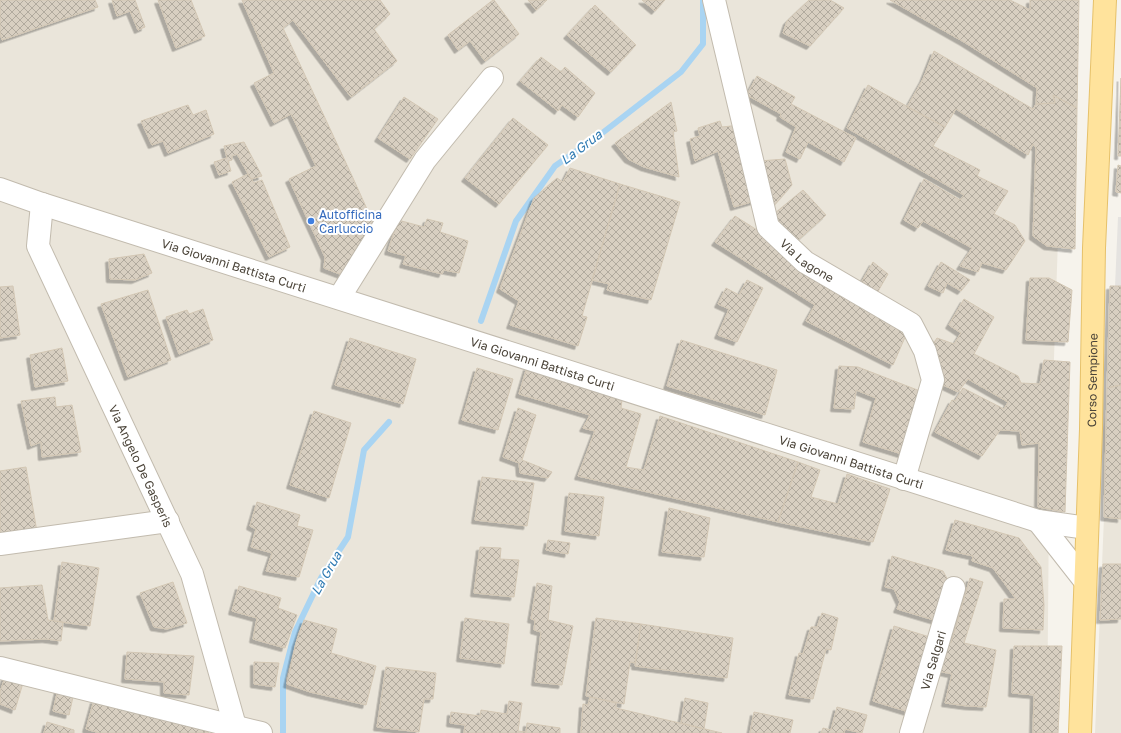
<svg xmlns="http://www.w3.org/2000/svg" width="1121" height="733" font-family="'Golos Text',sans-serif">
<style>
.residential{fill:#eae5da}
.parking{fill:#e5e3e0}
.lines{fill:none;stroke-linecap:round;stroke-linejoin:round}
.stream{stroke:#a9d4f2;stroke-width:6}
.building{fill:url(#building-cross-hatch);stroke:#d3c7b4;filter:url(#shadow)}
.minor-casing{stroke:#c2bbae;stroke-width:24}
.major-casing{stroke:#e6c16a;stroke-width:24}
.minor{stroke:#fff;stroke-width:22}
.major{stroke:#ffe39c;stroke-width:22}
.shop-dot{fill:#3f7fe0;stroke:#fff;stroke-width:1.5}
.labels{text-anchor:middle;dominant-baseline:central;stroke-width:4;stroke-linejoin:round;paint-order:stroke}
.shop-label{font-size:12px;fill:#366cbe;stroke:#fff;text-anchor:start}
.street-label{font-size:12px;fill:#4b4439;stroke:#fff}
.water-label{font-size:13px;font-style:italic;fill:#2e7ab2;stroke:#fff}
</style>
<defs>
<pattern id="building-cross-hatch" width="8" height="8" patternUnits="userSpaceOnUse"><rect width="8" height="8" fill="#d8cfc1"/><path d="M0 0l8 8M0 8l8-8" fill="none" stroke="#b1aa9e"/></pattern>
<filter id="shadow"><feDropShadow dx="-3.5" dy="3.5" stdDeviation="0" flood-color="#0004"/></filter>
</defs>
<rect width="100%" height="100%" fill="#f6f3ec"/>
<path class="residential" d="M0,0H1066L1049,507L1047,733H0Z
M1121,306V733H1095L1104,517L1103,431Z"/>
<path class="parking" d="M1118,217H1121V287H1115Z"/>
<g class="lines">
<path class="stream" d="M481,321L516,221L555,166L601,134L681,72L703,44V0
M283,732V678L295,632L321,578L348,537L364,450L389,422"/>
</g>
<path class="building" d="M0,0H95L98,7L2,40L0,32Z
M112,0H135L145,27L138,30L130,11L117,16Z
M158,0H191L205,36L176,48Z
M242,0H380L390,14L374,29L397,61L351,97L293,20L283,28L353,178L376,229L345,276L324,268L325,257L289,179L316,166L291,114L274,123L254,83L274,73Z
M493,0H494L519,34L485,61L470,41L458,50L448,35Z
M528,0H547L536,10Z
M642,0H665L655,11Z
M809,0H830L844,8L810,46L783,33L787,21Z
M890,0H1010L1030,10V0H1079L1077,108L1053,95L1055,103L1036,104L1037,88L964,42Z
M595,5L636,45L611,72L567,35Z
M934,51L1033,109L1036,104L1055,103L1053,95L1077,108L1075,249L1047,246L1033,236L1036,148L1033,144L1028,155L956,109L945,127L907,107L923,79Z
M541,57L561,72L565,67L595,93L578,117L562,105L558,111L520,81Z
M757,76L795,97L791,104L856,138L844,162L808,142L800,159L786,152L796,127L780,117L781,114L747,95Z
M1121,78V156H1118Z
M868,85L945,127L933,146L980,170L977,176L1008,191L994,214L1015,225L1025,241L1006,270L982,263L978,272L960,266L972,248L923,221L918,228L904,220L924,179L960,200L964,195L847,128Z
M404,97L438,119L410,159L378,138Z
M671,102L677,131L673,132L679,177L644,167L628,159L615,143Z
M188,105L193,115L206,110L214,134L168,153L163,141L152,145L141,121Z
M513,118L548,145L499,204L465,178Z
M720,121L722,127L740,125L758,200L734,207L718,151L695,161L690,139L700,136L698,128Z
M244,142L262,176L251,179L237,154L232,156V160L228,161L231,171L219,175L214,162L227,158L224,146Z
M785,159L792,185L772,208L759,161Z
M1118,165L1121,166V193L1116,192Z
M570,168L620,184L582,316L587,317L578,346L510,325L519,301L500,289L534,198L557,178L563,182Z
M248,174L254,183L262,180L290,247L269,257L232,182Z
M620,184L680,202L651,300L607,290L609,284L592,280Z
M803,190L826,215L796,242L769,218Z
M735,216L787,249L782,256L909,328L893,365L806,321L815,305L715,242Z
M427,219L443,223L440,232L468,241L459,273L444,270L442,274L403,264L406,256L388,251L398,220L424,227Z
M144,254L152,273L135,280L110,279L109,259Z
M873,262L888,274L877,293L861,283Z
M941,262L970,280L961,291L947,283L943,293L928,286Z
M1030,278H1049L1072,290L1068,342L1026,340Z
M747,280L763,288L737,342L718,335L729,309L718,304L726,288L739,295Z
M13,286L20,335L0,338V287Z
M1110,286H1121V385L1107,388Z
M148,290L171,360L128,377L101,304Z
M964,299L994,317L974,354L1018,376L1021,383L1040,384L1044,360L1070,362L1065,512L1038,507L1039,443L1022,445L1020,431L1000,430L982,456L935,432L952,400L955,401L963,388L1004,409L1008,402L968,379L958,392L939,383L929,350L937,338L954,344L961,333L949,325Z
M203,309L213,340L179,354L166,317L187,310L189,314Z
M350,338L416,359L403,404L335,385Z
M681,340L777,370L765,415L667,386Z
M62,348L68,381L35,387L30,355Z
M839,366L858,367L920,391L902,454L863,442L876,398L856,390L854,409L834,408Z
M527,367L622,400L621,408L641,414L626,467L644,470L660,416L798,462L778,522L578,476L595,431L583,428L590,415L519,394Z
M477,368L513,379L498,430L462,420Z
M1121,385V519L1104,517L1107,388Z
M55,397L56,407L72,405L81,452L42,457L41,442L31,446L21,401Z
M518,408L536,415L522,460L552,472L548,478L520,473L519,463L503,457Z
M314,411L351,423L329,498L290,485Z
M798,462L820,470L811,497L838,504L847,474L890,489L873,542L778,522Z
M26,467L37,532L0,538V471Z
M482,477L534,483L527,526L475,520Z
M569,493L604,497L599,536L565,531Z
M257,502L300,515L297,526L313,530L299,577L266,571L272,553L251,547L256,529L250,526Z
M669,508L710,518L704,557L662,552Z
M955,520L1019,538L1041,567L1044,605L1043,630L1003,628L1004,599H1016L993,568L972,561L973,556L946,550Z
M548,540L570,543L568,554L546,550Z
M480,547L501,548L500,559L519,560L514,597L474,593Z
M892,556L943,571L950,584L937,621L897,609L900,602L894,589L885,587Z
M62,562L99,568L90,626L54,621Z
M1103,564H1121V619L1100,620Z
M970,578L983,582L964,643L996,650L986,707L967,706L945,703L952,674L933,670L942,639L951,643Z
M173,582L187,623L167,629L154,627L140,593Z
M537,583L552,586L548,620L573,626L562,685L535,682L541,632L534,630L535,620L531,619Z
M42,585L48,620L63,622L61,641L46,639L0,641V588Z
M239,586L281,598L278,608L297,615L285,648L253,639L257,618L232,611Z
M822,613L838,618L831,650L826,649L813,699L789,695L799,653L803,654L811,627H817Z
M465,618L509,624L504,664L460,658Z
M596,618L641,624L635,663L630,662L624,704L586,696Z
M304,620L337,629L331,653L376,666L366,705L310,692L287,684L296,643Z
M641,624L733,638L727,678L635,666Z
M894,626L933,638L912,713L873,701Z
M1014,646H1062L1058,733H1033L1034,695L1012,693Z
M127,652L194,656L189,695L164,693V682L125,679Z
M254,662L279,663L275,687L254,684Z
M386,667L436,673L433,699H424L419,732L377,727Z
M5,677L23,683L15,710L0,704V692Z
M59,685L75,688L69,715L53,711Z
M590,697L616,703V708L722,733H581L583,704L588,705Z
M685,698L708,703L704,729L681,723Z
M94,700L202,728L209,733H100L86,729Z
M509,701L522,703L518,731L526,732L527,723L560,728V733H464L465,725L450,723L451,712L480,716L481,710L507,714Z
M837,707L867,715L862,733L845,729L844,733H821L823,728L831,730Z
M754,712L793,720L790,733H750Z
M47,722L74,730V733H44Z"/>
<g class="lines">
<g class="minor-casing">
<g id="minor">
<path id="s1" d="M714,0L768,227L805,262L911,324L925,351L933,380L904,479"/>
<path id="s2" d="M0,189L42,204L1038,521L1087,528"/>
<path id="s3" d="M42,204L38,246L192,574L235,726V733"/>
<path d="M339,298L425,160L492,78"/>
<path d="M1038,521L1085,581"/>
<path d="M0,544L168,521"/>
<path d="M0,668L261,733"/>
<path id="s4" d="M911,733L954,588"/>
</g>
</g>
<g class="major-casing">
<g id="major">
<path id="s5" d="M1080,733L1091,429L1094,248L1105,0"/>
</g>
</g>
<use href="#minor" class="minor"/>
<use href="#major" class="major"/>
</g>
<circle class="shop-dot" cx="311" cy="221" r="4"/>
<g class="labels">
<g class="shop-label">
<text x="319" y="214">Autofficina<tspan x="319" dy="14">Carluccio</tspan></text>
</g>
<g class="street-label">
<text stroke="none"><textPath href="#s1" startOffset="285">Via Lagone</textPath></text>
<text stroke="none"><textPath href="#s2" startOffset="246">Via Giovanni Battista Curti</textPath></text>
<text stroke="none"><textPath href="#s2" startOffset="570">Via Giovanni Battista Curti</textPath></text>
<text stroke="none"><textPath href="#s5" startOffset="353">Corso Sempione</textPath></text>
<text stroke="none"><textPath href="#s2" startOffset="894">Via Giovanni Battista Curti</textPath></text>
<text stroke="none"><textPath href="#s3" startOffset="285">Via Angelo De Gasperis</textPath></text>
<text stroke="none"><textPath href="#s4" startOffset="76">Via Salgari</textPath></text>
</g>
<g class="water-label">
<text transform="translate(581 147) rotate(-37)">La Grua</text>
<text transform="translate(326 573) rotate(-60)">La Grua</text>
</g>
</g>
</svg>
